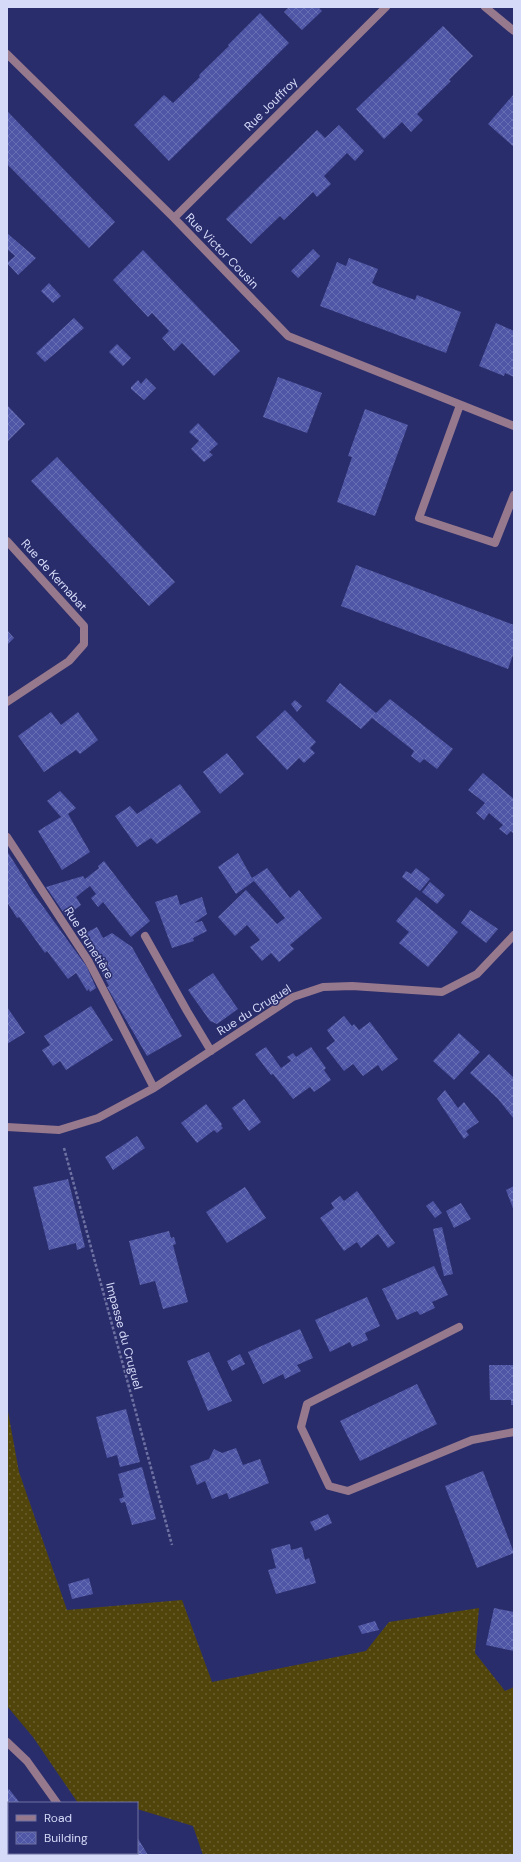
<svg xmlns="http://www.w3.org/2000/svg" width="521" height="1862" font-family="'DM Sans',sans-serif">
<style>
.grass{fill:url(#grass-dots)}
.building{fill:url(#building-cross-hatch)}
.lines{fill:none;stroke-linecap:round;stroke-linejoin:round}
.path{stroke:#6e72a3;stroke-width:2.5;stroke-dasharray:3 2;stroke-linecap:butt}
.minor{stroke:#97798e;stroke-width:8}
.labels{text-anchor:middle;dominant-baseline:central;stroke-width:3;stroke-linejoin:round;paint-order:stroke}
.street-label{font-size:12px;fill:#d4daf8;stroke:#2a2d6b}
</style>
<defs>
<pattern id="grass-dots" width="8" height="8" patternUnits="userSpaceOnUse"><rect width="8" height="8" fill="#51450c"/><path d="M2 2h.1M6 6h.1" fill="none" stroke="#695f30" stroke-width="1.8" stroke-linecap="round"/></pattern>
<pattern id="building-cross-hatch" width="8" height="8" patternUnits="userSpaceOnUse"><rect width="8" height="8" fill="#4f56a5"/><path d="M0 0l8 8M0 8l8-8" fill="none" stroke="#676eb2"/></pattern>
</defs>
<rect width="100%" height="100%" fill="#2a2d6b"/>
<path class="grass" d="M7,1406L19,1472L67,1610L182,1600L212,1682L366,1651L389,1622L479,1608L475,1653L505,1691L514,1687V1855H203L193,1826L137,1809V1803H78L33,1737L7,1706Z"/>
<path class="building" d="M289,7H318L322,11L302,30L284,12Z
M260,13L289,43L169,161L134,125L164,95L173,103L200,77L199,76L200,74L229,46L228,45Z
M443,26L473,56L449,80L451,81L417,114L423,120L411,132L402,122L384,139L356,109Z
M514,94V147L488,124Z
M7,111L115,222L89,248L7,164Z
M339,125L364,151L355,161L347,153L324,176L331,184L317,197L313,192L284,220L280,216L251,244L226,219L317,130L325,138Z
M7,233L36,258L18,275L7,263L15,256L7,249Z
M313,249L320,256L298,278L291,271Z
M143,250L240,351L214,376L182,343L174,351L162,338L169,331L152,313L148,317L113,280Z
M349,258L378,269L372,283L377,286L415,300L417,295L461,312L446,353L320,306L337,262L346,266Z
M49,283L61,296L53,303L41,291Z
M74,318L84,328L45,362L36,353Z
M496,323L514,331V377L505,373L504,376L479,366Z
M117,344L131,358L123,366L109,352Z
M278,377L322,393L307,433L263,417Z
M146,378L156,388L144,400L131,389V387L138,380L141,384Z
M7,405L25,424L7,442Z
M365,409L408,425L375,516L337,502L352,457L348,456Z
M198,423L218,444L209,452L213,455L204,462L191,449L199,441L189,432Z
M57,457L175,582L149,606L31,481Z
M356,565L514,625V652L508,669L341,606Z
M7,630L14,638L7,645Z
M340,683L376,713L390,699L453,749L437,769L424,759L420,763L411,756L414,751L372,718L361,729L326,701Z
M295,700L302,706L297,712L291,704Z
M285,710L316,742L310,748L315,753L304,763L299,758L287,770L256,737Z
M51,712L61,725L78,712L98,740L80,754L76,750L44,772L18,736Z
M227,753L244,774L220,794L203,772Z
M483,773L514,799V834L511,831L507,835L499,829L503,825L489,813L484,820L476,813L485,803L468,790Z
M180,784L201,812L157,844L151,838L137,847L115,816L130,806L137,814Z
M60,791L76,808L68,814L90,852L62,870L38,831L61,817L47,801Z
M7,851L34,894L87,967L96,988L90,992L89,989L87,991L76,973L68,979L47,951L45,953L19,917L17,918L7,902Z
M238,853L252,878L267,868L290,898L299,890L322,918L290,945L294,949L279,962L271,953L262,961L250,947L260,940L247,925L235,936L218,917L246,890L277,924L285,918L254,881L236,894L218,867Z
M104,861L150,921L131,937L103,902L98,907L91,898L96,894L90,886L76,897L81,905L66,916L46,887L83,876L85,879L99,868L98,866Z
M416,868L430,879L420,891L402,877L406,871L411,874Z
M430,882L445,895L437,904L422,892Z
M177,895L180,905L202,897L207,914L194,923L202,921L207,931L193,938L194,941L172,948L155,902Z
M416,897L458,932L428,967L399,943L409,932L396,921Z
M470,910L498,929L486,943L461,923Z
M97,927L103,938L112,933L132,947L182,1036L147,1056L107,987L109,986L82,935Z
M213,973L238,1009L217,1024L210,1021L188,990Z
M91,1006L113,1040L66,1070L60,1061L53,1066L42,1050L50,1045L44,1036Z
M7,1007L25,1033L7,1044Z
M344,1016L352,1026L354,1024L359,1030L370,1022L398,1059L382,1071L378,1065L363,1076L353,1064L344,1071L326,1048L335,1041L327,1030Z
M459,1033L480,1052L454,1080L433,1061Z
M266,1047L281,1068L291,1061L287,1057L293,1053L296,1057L311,1047L326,1068L324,1070L331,1080L314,1092L310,1087L293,1099L273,1074L271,1075L255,1054Z
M489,1054L514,1078V1119L498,1099L470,1073Z
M445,1090L458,1108L464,1102L479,1122L466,1131L469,1135L464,1139L437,1099Z
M244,1099L261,1122L249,1131L232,1108Z
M206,1104L222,1124L221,1126L223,1128L217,1133L214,1130L197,1143L181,1123Z
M137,1136L145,1148L113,1170L105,1157Z
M68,1179L85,1247L77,1250L76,1243L49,1250L33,1187Z
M514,1186V1211L506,1190Z
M245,1187L266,1218L227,1243L206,1212Z
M357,1191L395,1243L388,1248L378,1234L361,1248L357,1242L344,1251L320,1218L334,1208L331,1203L340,1196L344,1201Z
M433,1201L442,1213L435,1218L426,1206Z
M461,1203L471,1219L454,1228L446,1211Z
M442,1227L453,1274L444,1276L433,1229Z
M169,1231L171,1238L174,1237L176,1244L173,1245L188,1302L163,1309L155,1281L140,1285L129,1241Z
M434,1266L448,1295L432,1302L435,1308L420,1315L417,1311L397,1320L382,1289Z
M367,1297L380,1326L365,1333L368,1340L352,1347L350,1342L330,1352L315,1320Z
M300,1329L313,1358L297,1365L301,1371L285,1379L283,1374L263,1384L248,1352Z
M209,1352L232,1401L208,1411L187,1361Z
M240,1354L245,1364L232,1371L227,1361Z
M489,1365H514V1405H511V1400H490Z
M417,1384L437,1424L360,1461L340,1421Z
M126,1409L140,1462L120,1467L117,1455L107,1458L96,1417Z
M236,1448L243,1465L260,1459L269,1483L229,1499L227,1493L212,1499L205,1481L197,1485L190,1466L209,1459L214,1449L222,1453Z
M142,1467L156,1519L132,1525L125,1502L121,1503L119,1499L124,1497L118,1474Z
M483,1471L514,1553L477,1568L445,1486Z
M328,1514L332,1523L315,1531L310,1522Z
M290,1544L291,1550L302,1547L305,1560L309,1558L316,1583L276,1594L268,1570L276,1568L271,1549Z
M89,1578L93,1594L72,1599L68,1584Z
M494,1608L514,1612V1651L486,1645Z
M375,1621L379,1630L362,1634L358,1626Z
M9,1789L20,1803H9V1853H53L51,1855H7V1791Z
M137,1837L148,1855H114L113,1853H137Z"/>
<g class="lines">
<path class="path" d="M64,1148L172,1545"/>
<path class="minor" d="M485,7L514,31
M7,54L174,218L288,336L514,426
M174,218L386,7
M460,405L419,518L495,543L514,495
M7,541L84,626V644L69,661L7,702
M7,837L89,962L154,1088
M145,936L187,1011L211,1051
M7,1127L59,1130L98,1118L154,1088L293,997L323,987L352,986L442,992L477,974L514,935
M459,1327L307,1404L301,1427L329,1486L348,1491L472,1440L514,1432
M7,1742L27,1761L57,1803
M76,1853V1855"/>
</g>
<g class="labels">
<g class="street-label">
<text transform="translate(271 104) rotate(-45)">Rue Jouffroy</text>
<text transform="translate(222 251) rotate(46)">Rue Victor Cousin</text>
<text transform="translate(54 575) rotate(48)">Rue de Kernabat</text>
<text transform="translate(89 943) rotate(58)">Rue Brunetière</text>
<text transform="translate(254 1010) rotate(-32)">Rue du Cruguel</text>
<text transform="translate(124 1336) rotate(75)">Impasse du Cruguel</text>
</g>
</g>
<rect width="521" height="1862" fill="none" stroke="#d4daf8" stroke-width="16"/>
<rect x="8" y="1802" width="130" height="52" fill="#2a2d6b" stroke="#6e72a3"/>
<rect x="16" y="1815" width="20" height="6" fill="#97798e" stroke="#6e72a3"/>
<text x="44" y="1822" font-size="12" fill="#d4daf8">Road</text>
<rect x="16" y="1832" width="20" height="12" fill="url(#building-cross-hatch)" stroke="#6e72a3"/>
<text x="44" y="1842" font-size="12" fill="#d4daf8">Building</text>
</svg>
